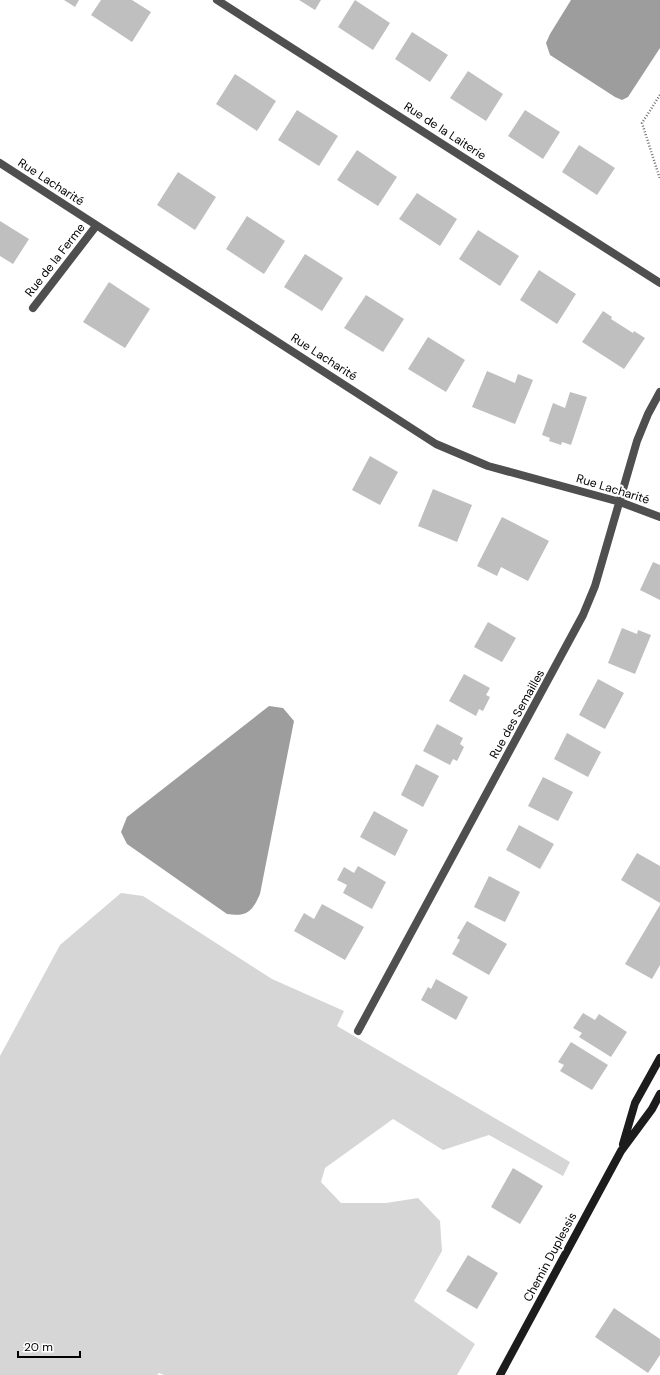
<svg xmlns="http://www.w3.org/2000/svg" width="660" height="1375" font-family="'DM Sans',sans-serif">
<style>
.green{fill:#d6d6d6}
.water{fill:#9d9d9d}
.building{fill:#bfbfbf}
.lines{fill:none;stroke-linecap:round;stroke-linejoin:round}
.path{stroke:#717171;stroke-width:2.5;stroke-dasharray:1 2;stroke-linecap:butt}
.street{stroke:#4f4f4f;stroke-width:8}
.secondary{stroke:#1c1c1c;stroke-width:8}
.labels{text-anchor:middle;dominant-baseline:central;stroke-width:4;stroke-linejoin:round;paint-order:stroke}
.street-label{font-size:12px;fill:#000;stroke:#fff}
</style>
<rect width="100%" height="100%" fill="#fff"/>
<path class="green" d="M121,893L143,896L272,979L344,1011L337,1026L570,1162L563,1176L489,1135L443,1150L393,1119L325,1168L321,1182L341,1203H386L418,1198L440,1221L442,1251L414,1301L475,1344L457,1375H164L159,1373L157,1375H0V1056L60,945Z"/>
<path class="water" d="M571,0H660V48L628,97L622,100L615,97L550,55L546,43L550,34Z
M269,706L283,708L294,721L260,894C252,912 247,917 227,914L127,844L121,832L127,817Z"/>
<path class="building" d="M64,0H79L75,7Z
M101,0H132L151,12L132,42L91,15Z
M299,0H321L315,10Z
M355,0L390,23L373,50L338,27Z
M412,32L448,55L430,82L395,59Z
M468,71L503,94L486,121L450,98Z
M235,74L276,101L257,131L216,104Z
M297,110L338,136L319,166L278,140Z
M525,110L560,132L543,159L508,136Z
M579,145L615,168L597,195L562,172Z
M357,150L397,177L378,206L337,180Z
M178,172L216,197L195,230L157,205Z
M417,193L457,219L440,246L399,219Z
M247,216L285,241L264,274L226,249Z
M0,221L29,239L13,264L0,256Z
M478,230L519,256L500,286L459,259Z
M305,254L343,278L322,311L284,287Z
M539,270L576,294L557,324L520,300Z
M109,282L150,309L125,348L83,322Z
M366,295L404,319L383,352L344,328Z
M603,311L612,317L611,319L633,333L634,331L645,338L624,369L582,342Z
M428,337L465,360L446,392L408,369Z
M487,371L515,383L518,374L533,380L515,424L472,407Z
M570,392L587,397L571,445L562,442L561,445L549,441L550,438L542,435L553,403L565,408Z
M370,456L398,472L380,505L352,490Z
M433,489L472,505L457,542L418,526Z
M502,517L549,541L528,581L501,567L497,576L477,566Z
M653,562L660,565V600L640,590Z
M488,622L516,638L502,662L474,647Z
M622,628L637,634L638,630L651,635L635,674L608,663Z
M464,674L490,688L486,695L490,697L483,711L479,709L476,716L449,701Z
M598,679L624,693L605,729L579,715Z
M437,724L463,738L460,744L464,747L457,761L453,759L450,765L423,751Z
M567,733L601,752L588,777L554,759Z
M416,764L439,776L423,807L401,795Z
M543,777L573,792L558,821L528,806Z
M374,811L408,830L395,856L360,837Z
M519,825L554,844L540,869L506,850Z
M637,853L660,866V903L621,880Z
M358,866L386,882L372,909L343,893L347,885L337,880L344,867L354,873Z
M489,876L520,892L505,922L474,907Z
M322,904L364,927L345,960L294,931L304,913L314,919Z
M660,905V965L652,979L625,964Z
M467,921L507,944L489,975L452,954L460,940L457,938Z
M436,979L468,997L456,1020L421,1000L428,987L431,989Z
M583,1013L595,1020L599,1014L627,1032L611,1057L579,1037L582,1033L573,1028Z
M571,1042L608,1065L592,1090L560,1071L564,1065L558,1062Z
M513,1168L543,1186L520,1224L491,1207Z
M468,1255L498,1273L477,1309L446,1291Z
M614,1308L660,1339V1355L648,1373L595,1337Z"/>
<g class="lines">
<path class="path" d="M660,95L642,123L660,179"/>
<path class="street" d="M217,0L660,283
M0,163L436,444L488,466L620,502L660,517
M33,308L96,226
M358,1031L583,615L595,586L637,441L648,414L660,392"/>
<path class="secondary" d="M623,1144L635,1103L660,1058
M500,1375L621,1151L652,1109L660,1094"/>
</g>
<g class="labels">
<g class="street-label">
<text transform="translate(445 131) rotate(33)">Rue de la Laiterie</text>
<text transform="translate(51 182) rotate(33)">Rue Lacharité</text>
<text transform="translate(55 260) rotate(-52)">Rue de la Ferme</text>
<text transform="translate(324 357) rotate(33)">Rue Lacharité</text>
<text transform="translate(613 489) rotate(17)">Rue Lacharité</text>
<text transform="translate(517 714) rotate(-61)">Rue des Semailles</text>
<text transform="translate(550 1257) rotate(-62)">Chemin Duplessis</text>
</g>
</g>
<path d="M18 1351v6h62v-6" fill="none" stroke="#000000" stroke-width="2"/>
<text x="24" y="1351" font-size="12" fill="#000000" stroke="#ffffff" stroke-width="3" paint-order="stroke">20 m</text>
</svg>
